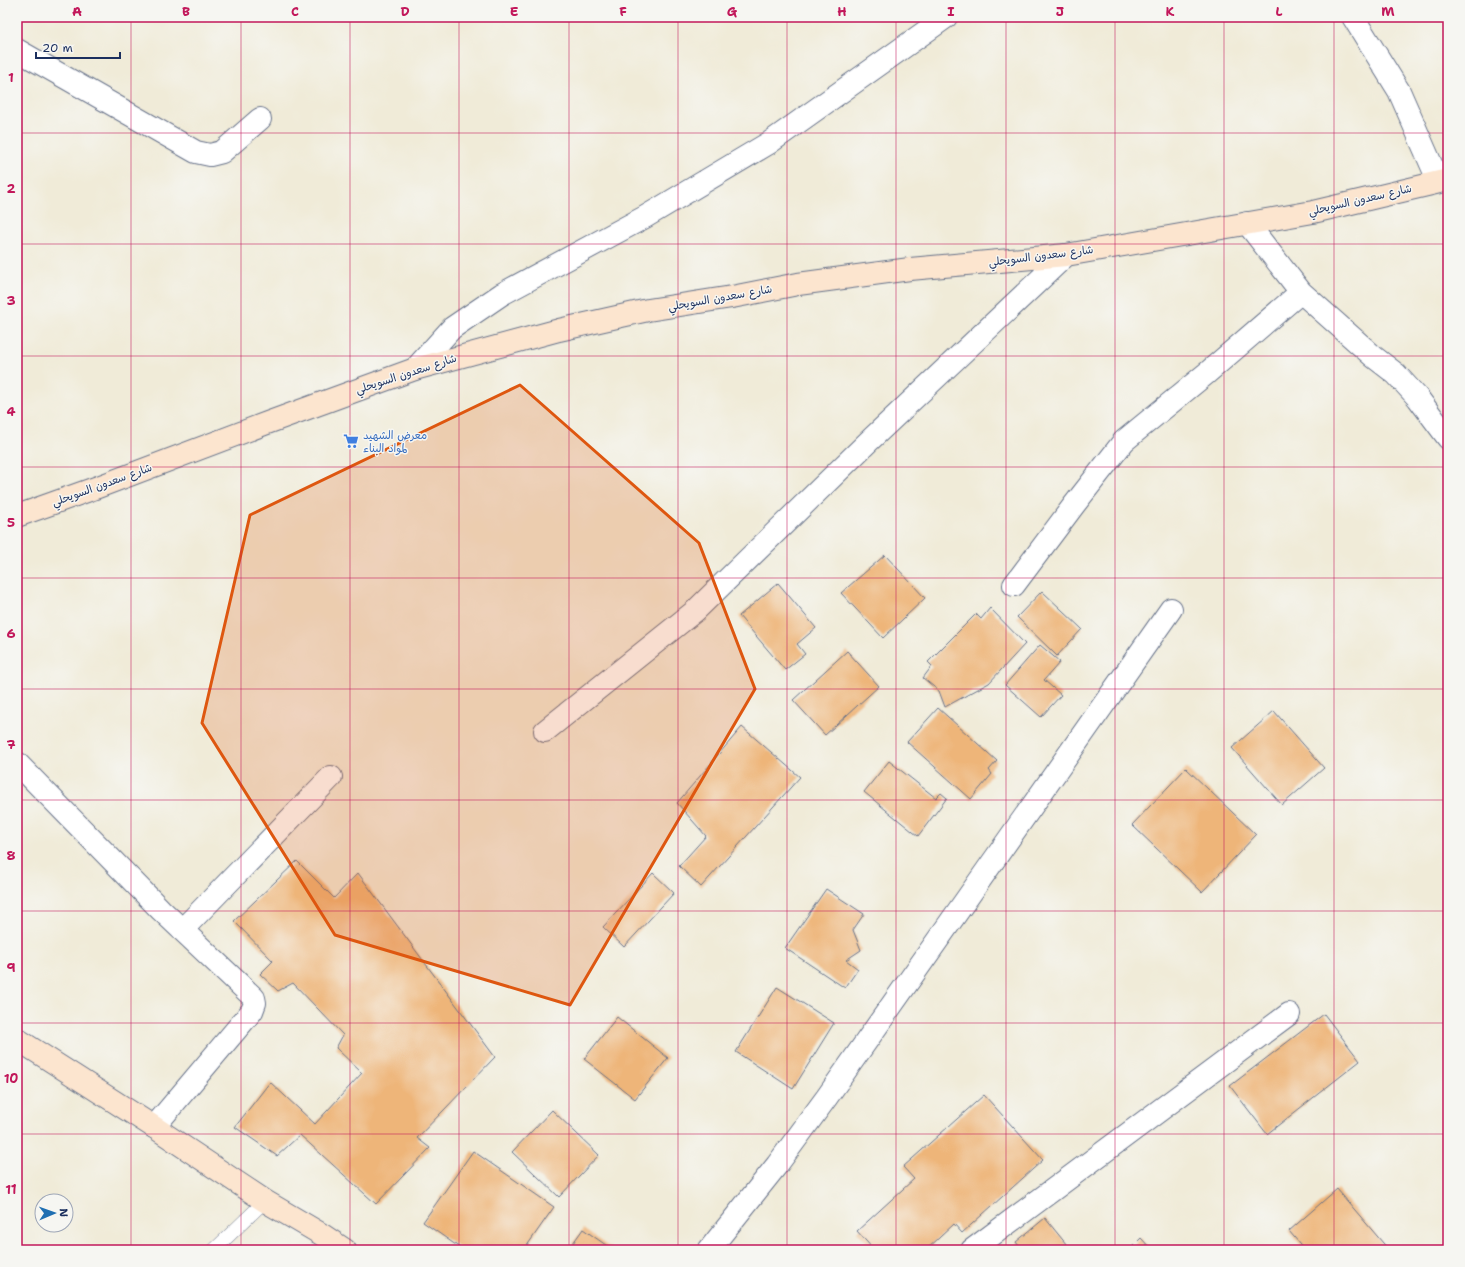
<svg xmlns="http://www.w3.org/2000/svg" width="1465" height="1267" font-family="'Shantell Sans','Playpen Sans Arabic',sans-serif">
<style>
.building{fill:#eeb579}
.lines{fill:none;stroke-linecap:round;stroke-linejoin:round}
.service-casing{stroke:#667189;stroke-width:14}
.minor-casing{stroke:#667189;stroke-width:24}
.secondary-casing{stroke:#667189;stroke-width:24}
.service{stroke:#fff;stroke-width:13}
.minor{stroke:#fff;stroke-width:22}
.secondary{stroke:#fce5cf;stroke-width:22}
.marked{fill:#de5710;fill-opacity:0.2;stroke:#de5710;stroke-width:3;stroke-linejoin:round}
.grid{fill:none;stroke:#c2185b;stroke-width:1;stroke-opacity:0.55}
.labels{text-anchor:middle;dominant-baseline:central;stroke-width:3;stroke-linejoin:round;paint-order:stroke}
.street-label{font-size:11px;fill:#1b2f5e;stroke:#f6f6f2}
.shop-label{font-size:11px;fill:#366cbe;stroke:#f6f6f2;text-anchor:start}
.neatline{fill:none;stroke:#c2185b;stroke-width:1.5}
.grid-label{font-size:13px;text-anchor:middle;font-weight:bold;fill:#c2185b}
</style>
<rect width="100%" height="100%" fill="#f6f6f2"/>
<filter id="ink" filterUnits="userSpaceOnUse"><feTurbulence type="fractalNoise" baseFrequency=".025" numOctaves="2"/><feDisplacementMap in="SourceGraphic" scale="8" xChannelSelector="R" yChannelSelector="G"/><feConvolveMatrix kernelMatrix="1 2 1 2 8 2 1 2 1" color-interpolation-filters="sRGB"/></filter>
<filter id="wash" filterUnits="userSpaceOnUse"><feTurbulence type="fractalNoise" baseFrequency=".012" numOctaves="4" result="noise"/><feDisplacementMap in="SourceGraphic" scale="16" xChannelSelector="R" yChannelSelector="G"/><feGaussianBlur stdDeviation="0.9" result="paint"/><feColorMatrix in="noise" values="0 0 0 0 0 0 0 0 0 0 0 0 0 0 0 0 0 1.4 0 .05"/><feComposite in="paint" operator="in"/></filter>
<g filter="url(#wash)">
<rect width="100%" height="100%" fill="#f0ebd8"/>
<g id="blocks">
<path class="building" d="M885,555L925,598L883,638L841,593Z
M778,583L816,628L797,644L805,654L785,670L739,616Z
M1042,591L1082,629L1057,656L1017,617Z
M990,608L1025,644L989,683L945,707L939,691L923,678L932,666L928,662L976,614L981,619Z
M1040,645L1060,662L1044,680L1061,695L1041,717L1005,685Z
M847,651L879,686L825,735L793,700Z
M938,708L997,761L989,770L992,774L971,799L907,742Z
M1274,711L1324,768L1282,805L1232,748Z
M742,727L800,777L701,887L679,866L706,836L677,803Z
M889,761L936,798L941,793L947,798L918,836L864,792Z
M1186,768L1256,835L1202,892L1132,825Z
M297,861L334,898L358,873L495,1057L417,1138L430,1148L376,1204L300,1135L277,1156L235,1127L270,1082L315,1124L362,1073L336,1048L343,1035L293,983L278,991L260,974L273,961L234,921Z
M653,873L674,893L624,947L603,927Z
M826,889L864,914L853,930L861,950L846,960L858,969L845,988L785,948Z
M777,987L834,1023L793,1089L736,1052Z
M1324,1014L1360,1061L1267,1134L1230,1086Z
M617,1017L668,1058L635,1099L584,1059Z
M984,1095L1043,1160L962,1233L954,1224L926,1250H874L857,1231L914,1179L903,1167Z
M552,1110L599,1155L559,1197L512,1152Z
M473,1151L554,1207L524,1250H463L423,1222Z
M1337,1189L1389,1250H1305L1289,1231Z
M1045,1218L1071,1250H1022L1016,1242Z
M583,1229L613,1250H568Z
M1141,1238L1152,1250H1129Z"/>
</g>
</g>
<g filter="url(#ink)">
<use href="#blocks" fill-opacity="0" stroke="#667189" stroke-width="1"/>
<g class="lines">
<g class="service-casing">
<path id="service" d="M214,1250L265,1201"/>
</g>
<g class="minor-casing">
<path id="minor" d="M1353,17L1399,91L1439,182
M17,50L196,152L210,155L222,152L260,119
M1247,223L1301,292L1374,357L1396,374L1418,398L1448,438
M415,369L452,328L502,294L645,217L769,143L946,17
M1014,585L1074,505L1124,441L1207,373L1301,292
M545,731L695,611L869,441L1066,255
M17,763L161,910L254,998L255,1003L252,1011L154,1127
M182,930L331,777
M709,1250L777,1165L827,1097L1171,609
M972,1250L1289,1014"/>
</g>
<g class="secondary-casing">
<path id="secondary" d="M17,516L98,487L267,423L415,369L559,330L648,310L732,297L798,284L910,269L1066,255L1313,212L1448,180
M17,1039L154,1127L265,1201L321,1234L345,1250"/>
</g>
<use href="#service" class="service"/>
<use href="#minor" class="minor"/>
<use href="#secondary" class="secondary"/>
</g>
</g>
<path class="marked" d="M520,385L699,543L755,689L570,1005L335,935L202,723L250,515Z"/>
<path class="grid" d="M131,17V1250M241,17V1250M350,17V1250M459,17V1250M569,17V1250M678,17V1250M787,17V1250M896,17V1250M1006,17V1250M1115,17V1250M1224,17V1250M1334,17V1250M17,133H1448M17,244H1448M17,356H1448M17,467H1448M17,578H1448M17,689H1448M17,800H1448M17,911H1448M17,1023H1448M17,1134H1448"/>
<defs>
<g id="supermarket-bare" transform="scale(1.2)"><path d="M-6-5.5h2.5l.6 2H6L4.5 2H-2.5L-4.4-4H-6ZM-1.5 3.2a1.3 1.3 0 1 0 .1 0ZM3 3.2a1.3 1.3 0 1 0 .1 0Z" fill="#3f7fe0" stroke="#f6f6f2" stroke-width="2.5" paint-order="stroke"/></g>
</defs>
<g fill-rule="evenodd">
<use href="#supermarket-bare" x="351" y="441"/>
</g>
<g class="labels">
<g class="street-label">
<text transform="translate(1360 200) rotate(-13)">شارع سعدون السويحلي</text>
<text transform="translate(1041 256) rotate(-7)">شارع سعدون السويحلي</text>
<text transform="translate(720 298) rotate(-10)">شارع سعدون السويحلي</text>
<text transform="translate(406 374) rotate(-18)">شارع سعدون السويحلي</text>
<text transform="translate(102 485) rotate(-20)">شارع سعدون السويحلي</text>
</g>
<g class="shop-label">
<text x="363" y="435">معرض الشهيد<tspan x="363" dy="13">لمواد البناء</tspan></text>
</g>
</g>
<rect width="1465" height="1267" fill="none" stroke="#f6f6f2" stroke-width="44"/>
<g transform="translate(54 1213) rotate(88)"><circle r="19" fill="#f6f6f2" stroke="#9ea6b7"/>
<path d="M0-3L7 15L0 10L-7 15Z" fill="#1f6fb2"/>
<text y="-6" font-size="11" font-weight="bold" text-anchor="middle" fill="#1b2f5e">N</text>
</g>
<path d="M36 52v6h84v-6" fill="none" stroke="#1b2f5e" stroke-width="2"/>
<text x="42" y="52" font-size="12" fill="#1b2f5e" stroke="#f6f6f2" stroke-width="3" paint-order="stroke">20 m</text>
<rect x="22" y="22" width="1421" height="1223" class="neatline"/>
<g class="grid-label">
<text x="77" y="16">A</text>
<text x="186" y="16">B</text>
<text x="295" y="16">C</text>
<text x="405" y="16">D</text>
<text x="514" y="16">E</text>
<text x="623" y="16">F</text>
<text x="732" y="16">G</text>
<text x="842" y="16">H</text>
<text x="951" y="16">I</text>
<text x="1060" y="16">J</text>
<text x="1170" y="16">K</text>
<text x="1279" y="16">L</text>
<text x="1388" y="16">M</text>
<text x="11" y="82">1</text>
<text x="11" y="193">2</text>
<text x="11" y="305">3</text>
<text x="11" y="416">4</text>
<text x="11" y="527">5</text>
<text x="11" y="638">6</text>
<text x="11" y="749">7</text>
<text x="11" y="860">8</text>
<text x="11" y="972">9</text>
<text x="11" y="1083">10</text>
<text x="11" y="1194">11</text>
</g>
</svg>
